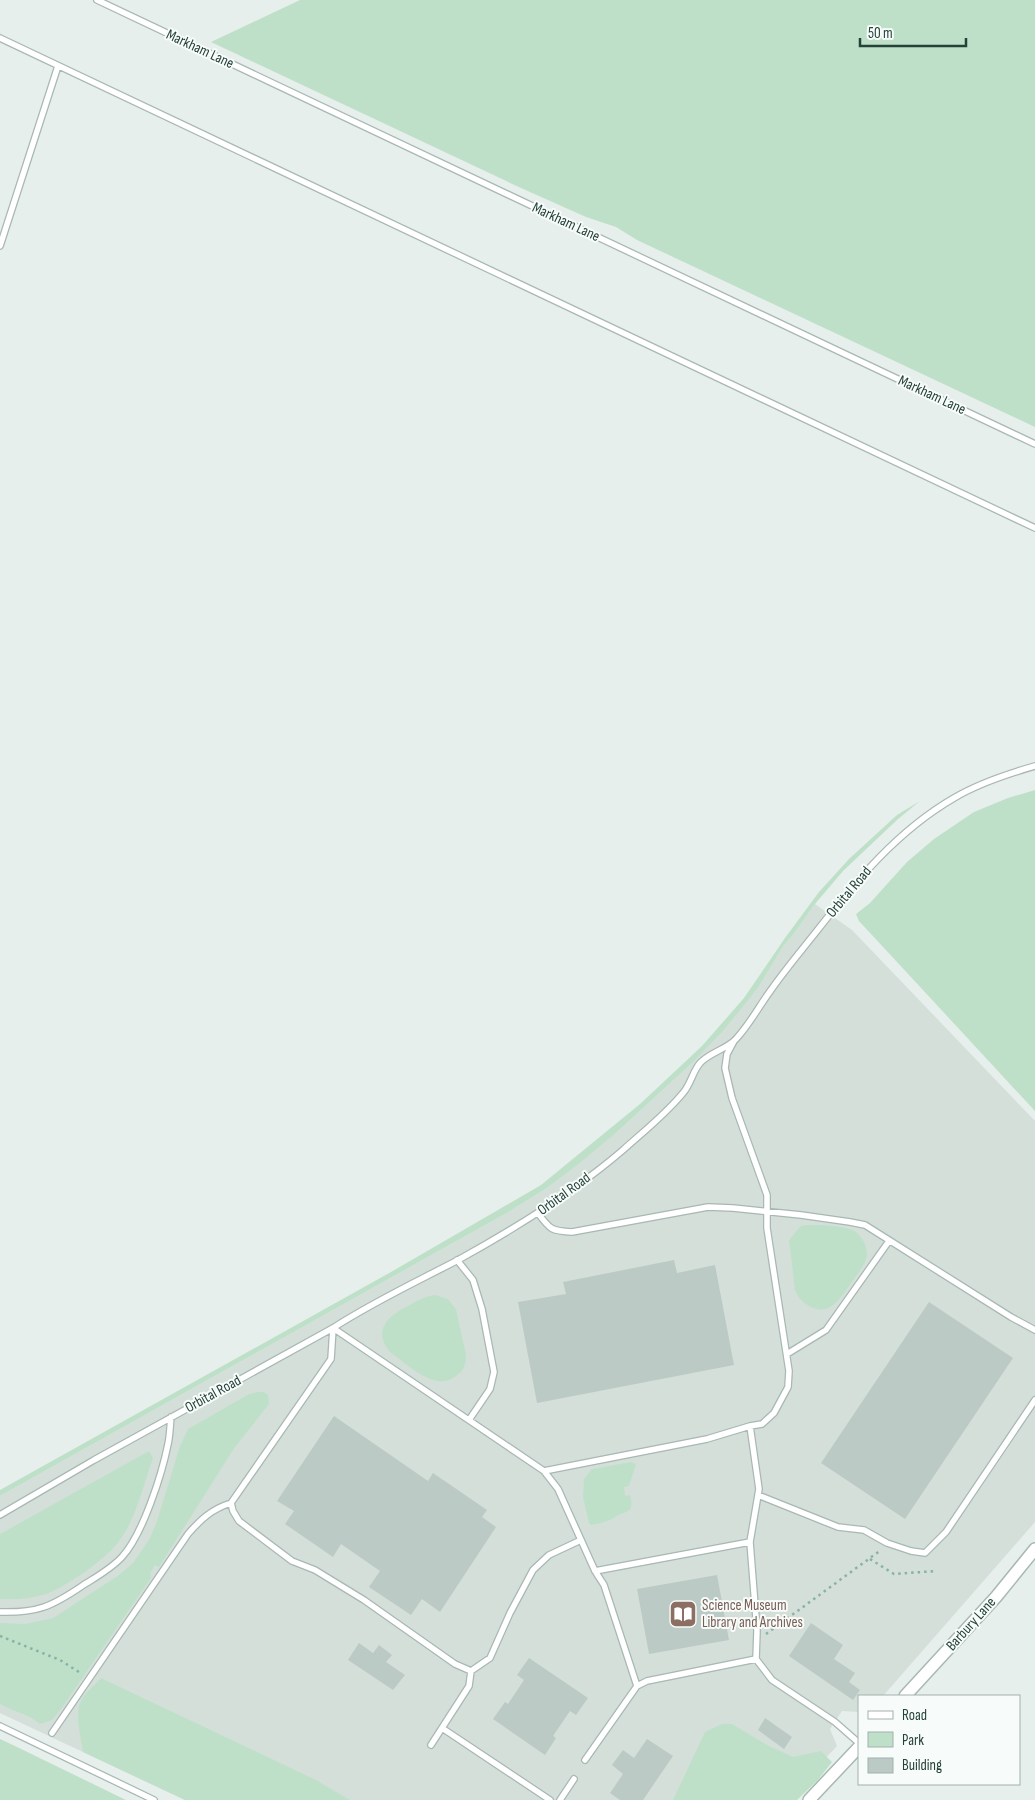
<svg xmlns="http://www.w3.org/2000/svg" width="1035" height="1800" font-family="'Sofia Sans Condensed',sans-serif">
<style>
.built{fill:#d4dfda}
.green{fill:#bfe0c8}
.building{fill:#bbcac4}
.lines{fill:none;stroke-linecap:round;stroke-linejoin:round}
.service-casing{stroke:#a8b8b2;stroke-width:8}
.minor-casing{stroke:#a8b8b2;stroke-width:14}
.path{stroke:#86b3a5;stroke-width:2.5;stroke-dasharray:2.5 4;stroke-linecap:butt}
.service{stroke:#fff;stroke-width:5.5}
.minor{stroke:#fff;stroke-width:11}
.labels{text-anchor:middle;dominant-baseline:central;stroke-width:4;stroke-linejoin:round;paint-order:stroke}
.street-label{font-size:15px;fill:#24423a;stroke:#f7fbf9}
.education-label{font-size:15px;fill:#785e54;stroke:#f7fbf9;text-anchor:start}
</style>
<rect width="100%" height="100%" fill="#e6efeb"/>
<path class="built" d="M815,904L852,930L1035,1121V1522L883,1696H859V1712L842,1711L830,1729L837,1746L786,1800H185L0,1713V1496L505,1214L547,1188L617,1132L690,1065L758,988L784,945L793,935Z"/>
<path class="green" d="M300,0H1035V427L637,240L616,227L586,217L521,188L211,42Z
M1035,790V1111L859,921L856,914L870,903L907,862L934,839L974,812L1008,798Z
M920,801L898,819L843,871L815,904L793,935L784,945L758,988L722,1032L690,1065L617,1132L581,1162L547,1188L505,1214L0,1496V1490L391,1272L541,1185L640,1104L702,1046L744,998L785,938L819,892L849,859L897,815Z
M806,1225C819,1225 845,1225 856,1232C863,1238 867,1246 867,1255C866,1264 859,1272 854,1279C843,1294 832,1317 811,1307C803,1303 798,1298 795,1290L789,1240L801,1226Z
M435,1295L448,1299L456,1309L466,1355C466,1364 464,1371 456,1376C435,1393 407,1364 390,1352C371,1330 390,1314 410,1305C418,1300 426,1296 435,1295Z
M258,1392H264L268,1395L269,1404L235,1447L159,1567L155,1565L150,1573L151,1578L59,1712L52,1720L40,1724C27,1713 14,1712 0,1704V1623L25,1624L53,1618L119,1575L133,1563L150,1538L157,1521L180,1446L188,1429L249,1394Z
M149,1451L153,1458C143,1486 137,1516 120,1540C108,1558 66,1587 46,1594C31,1599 15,1600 0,1599V1534Z
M631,1462L636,1464L629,1486L624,1487L625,1496L630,1495C633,1511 632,1510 618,1515C615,1517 611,1520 607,1521C602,1523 597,1524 591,1525L589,1523L583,1497L584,1479L592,1469Z
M101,1678L314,1779L350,1800H185L83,1752C81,1739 75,1715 80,1703C84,1693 94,1686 101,1678Z
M722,1724H732L767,1745L793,1757L821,1751L832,1762L817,1781L797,1800H673L705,1732Z
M0,1739L15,1746L126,1800H0Z"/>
<path class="building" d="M674,1260L677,1273L715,1265L734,1365L537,1403L518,1302L566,1294L563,1282Z
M929,1302L1013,1358L905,1519L821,1463Z
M334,1416L428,1481L433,1473L487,1510L482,1517L496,1527L440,1612L422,1599L411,1615L369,1587L380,1571L341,1544L333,1557L285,1524L294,1511L277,1501Z
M717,1575L729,1640L649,1654L637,1589Z
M811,1623L843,1645L834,1659L855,1673L849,1682L860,1690L853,1700L789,1656Z
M359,1643L373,1653L379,1645L392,1655L386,1662L405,1675L393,1690L348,1660Z
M529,1658L588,1698L576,1715L570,1711L553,1736L556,1738L545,1755L493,1719L505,1702L508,1704L524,1680L517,1675Z
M765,1718L792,1737L784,1749L758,1730Z
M647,1739L673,1756L643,1800H620L610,1793L623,1774L612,1765L623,1750L634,1758Z"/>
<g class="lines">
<g class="service-casing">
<path id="service" d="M97,0L1035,444
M0,38L1035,528
M0,246L58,66
M734,1041L727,1054L725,1068L732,1098L767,1195V1228L789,1371L788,1387L774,1413L762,1424L750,1426L759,1489L750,1542L757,1631L756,1659L772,1680L835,1722L859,1743
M538,1213C550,1230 552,1231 572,1232L708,1207L733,1208L801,1215L850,1222L865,1225L1011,1317L1035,1330
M457,1260L473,1280L482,1309L494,1372L490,1389L469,1420
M333,1328L544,1471L558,1489L595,1571L604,1585L637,1686
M787,1354L826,1330L889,1241
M544,1471L707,1439L750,1426
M758,1495L838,1527L864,1530L887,1543L911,1551L925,1553L946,1532L1035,1400
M231,1503L233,1511L239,1521L292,1561L315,1570L364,1600L455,1664L471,1671L490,1658L510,1613L533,1570L549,1555L581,1540
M0,1515L94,1460L333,1328C373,1302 416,1282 458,1260C516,1228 573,1193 623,1150C643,1132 666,1114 683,1093C691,1084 693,1070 701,1062C711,1052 727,1049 736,1039C750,1024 759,1006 771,990C785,970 801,951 816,932C856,881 897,831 954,798C979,783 1007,774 1035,766
M595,1571L750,1542
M0,1612C37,1613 51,1607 82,1586C96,1577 111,1569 122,1557C143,1534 162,1474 168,1444C170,1435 170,1426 171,1417
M0,1726L154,1800
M442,1728L550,1800
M52,1733L188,1534C201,1519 212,1509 231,1503L331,1359L333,1328
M431,1745L469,1686L471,1671
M585,1760L637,1686L647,1681L756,1659
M560,1800L574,1779"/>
</g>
<g class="minor-casing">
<path id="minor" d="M905,1696L996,1597L1035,1549
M809,1800L859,1747"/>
</g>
<path class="path" d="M870,1559L894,1574L936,1571
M766,1634L881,1550
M0,1636L60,1660L82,1674"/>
<use href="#service" class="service"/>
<use href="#minor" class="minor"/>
</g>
<defs>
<g id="library-square" transform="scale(1.4375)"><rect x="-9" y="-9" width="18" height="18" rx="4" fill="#8d6e63" stroke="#f7fbf9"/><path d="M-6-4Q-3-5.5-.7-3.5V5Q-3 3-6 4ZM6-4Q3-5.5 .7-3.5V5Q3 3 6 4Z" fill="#fff"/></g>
</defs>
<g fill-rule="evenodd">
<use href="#library-square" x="683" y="1614"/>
</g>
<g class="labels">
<g class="street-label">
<text transform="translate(200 49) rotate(25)">Markham Lane</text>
<text transform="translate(566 222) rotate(25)">Markham Lane</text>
<text transform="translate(932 395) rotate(25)">Markham Lane</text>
<text transform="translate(849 892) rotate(-50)">Orbital Road</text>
<text transform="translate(564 1194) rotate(-36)">Orbital Road</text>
<text transform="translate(213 1394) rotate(-29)">Orbital Road</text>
<text transform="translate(971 1624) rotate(-48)">Barbury Lane</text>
</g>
<g class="education-label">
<text x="702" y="1605">Science Museum<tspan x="702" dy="17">Library and Archives</tspan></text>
</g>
</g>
<rect x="858" y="1695" width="162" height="90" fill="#f7fbf9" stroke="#a3b1ad"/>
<rect x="868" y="1711" width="25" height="8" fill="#ffffff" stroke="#a3b1ad"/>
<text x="902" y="1720" font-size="15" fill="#24423a">Road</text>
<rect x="868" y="1732" width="25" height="15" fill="#bfe0c8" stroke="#a3b1ad"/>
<text x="902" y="1745" font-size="15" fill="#24423a">Park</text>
<rect x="868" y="1758" width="25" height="15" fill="#bbcac4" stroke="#a3b1ad"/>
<text x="902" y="1770" font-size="15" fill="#24423a">Building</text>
<path d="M860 38v8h106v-8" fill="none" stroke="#24423a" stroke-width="2.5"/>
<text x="868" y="38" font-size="15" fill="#24423a" stroke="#f7fbf9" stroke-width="4" paint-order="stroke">50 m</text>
</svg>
